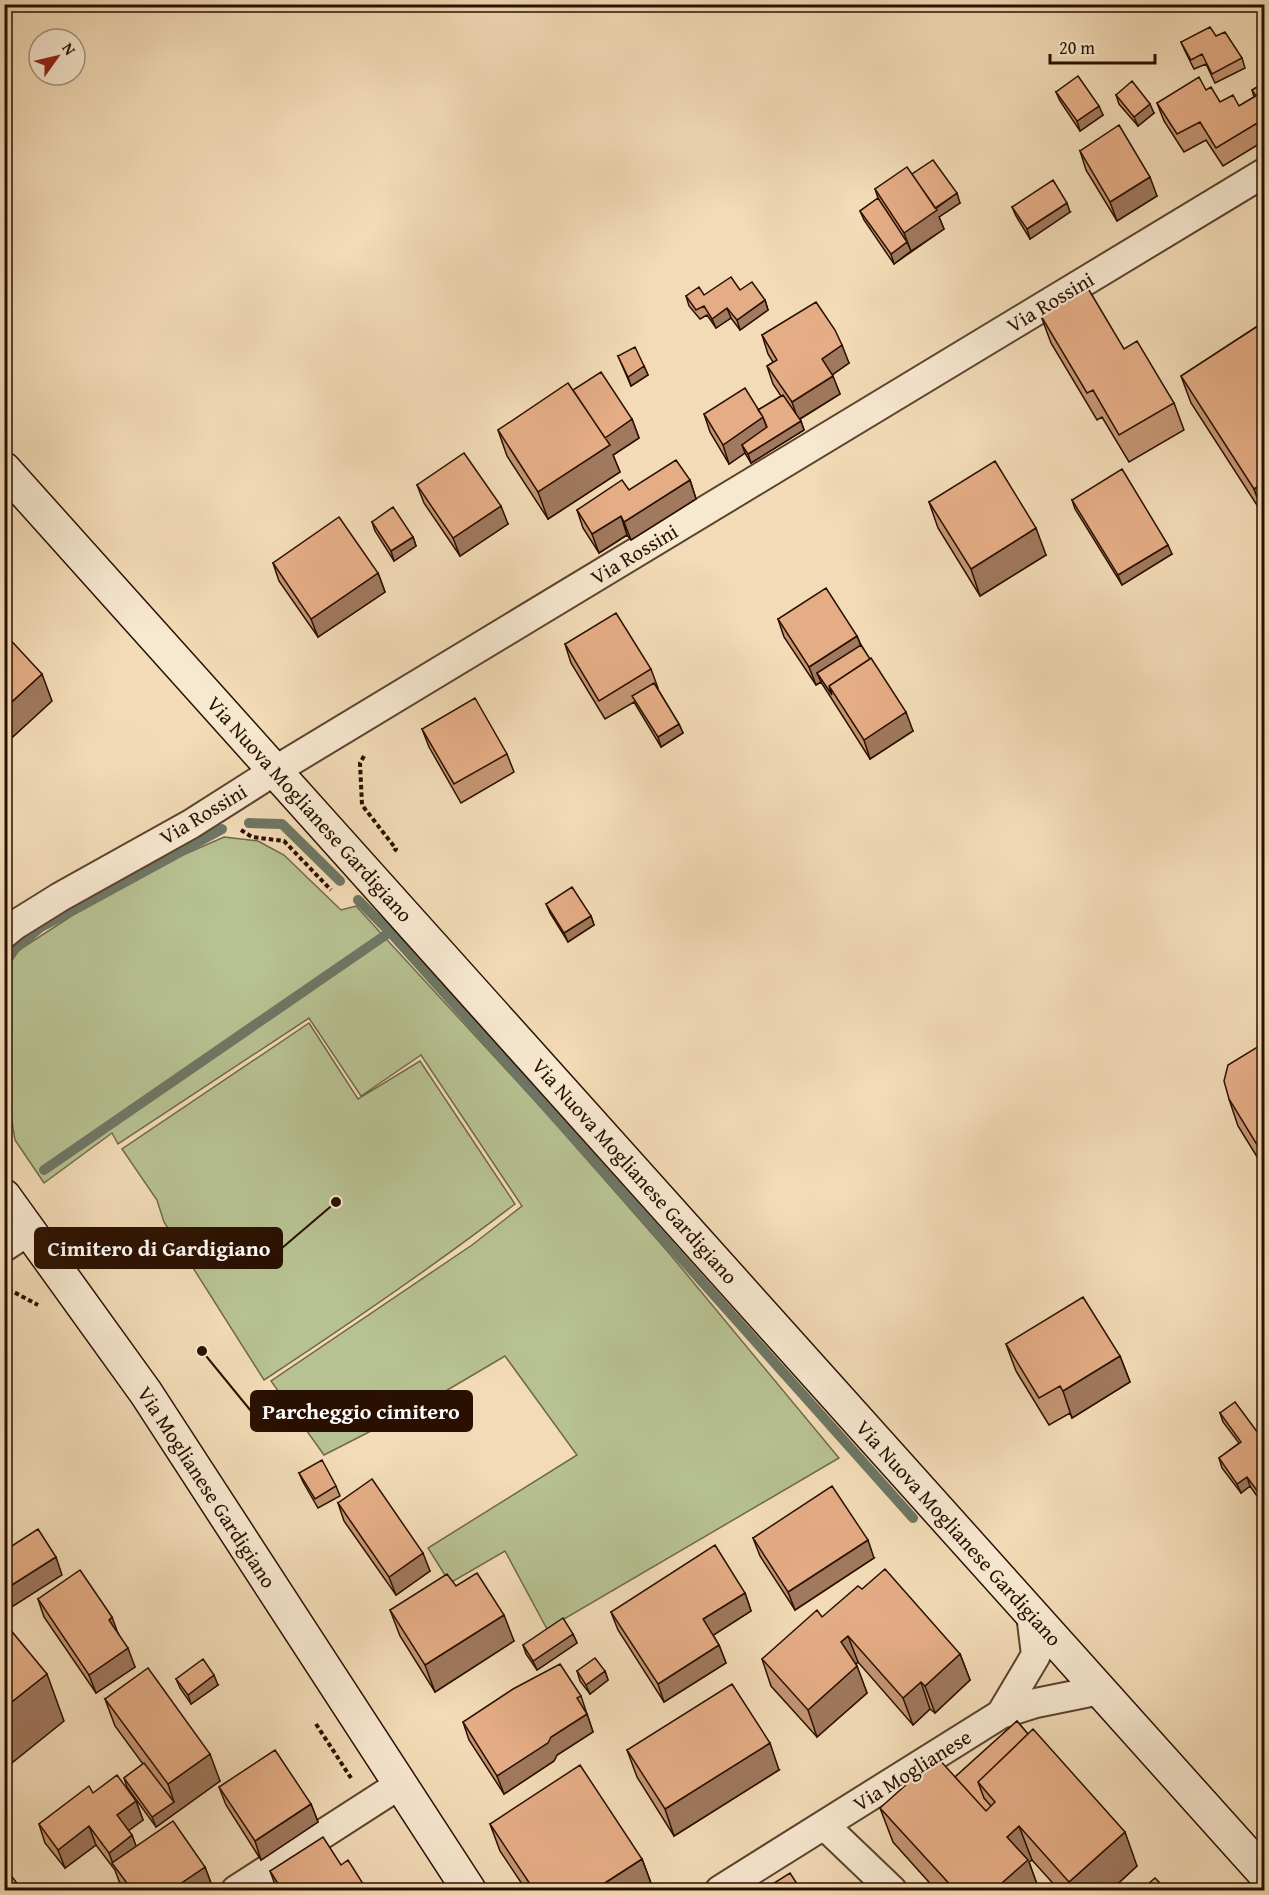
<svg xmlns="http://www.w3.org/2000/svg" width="1269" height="1895" font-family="'Gentium Book Plus',serif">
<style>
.green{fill:#b7c191;stroke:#706848;stroke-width:1.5}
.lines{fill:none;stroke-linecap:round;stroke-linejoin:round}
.stream{stroke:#6e7765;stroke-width:10}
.street-casing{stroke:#5c432e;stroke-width:32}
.secondary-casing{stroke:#2a1000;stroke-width:36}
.path{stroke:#2a1000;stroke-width:4;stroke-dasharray:4.5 3;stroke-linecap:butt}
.street{stroke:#f7e8d0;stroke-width:28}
.secondary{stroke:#f7e8d0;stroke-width:33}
.wall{fill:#c59573;stroke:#2a1000;stroke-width:1.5}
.shaded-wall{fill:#a0795e;stroke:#2a1000;stroke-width:1.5}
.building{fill:#e5ad86;stroke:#2a1000;stroke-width:1.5}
.labels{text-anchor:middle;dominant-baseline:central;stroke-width:4.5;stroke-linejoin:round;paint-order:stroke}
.street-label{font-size:21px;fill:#2a1000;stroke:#f7e8d0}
.leader{fill:none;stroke:#2a1000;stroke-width:2}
.callout-dot{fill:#2a1000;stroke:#f7e8d0;stroke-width:2}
.callout{fill:#2a1000;stroke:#2a1000;stroke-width:2}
.callout-label{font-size:22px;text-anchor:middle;font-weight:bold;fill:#fff}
</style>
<rect width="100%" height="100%" fill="#f2dbb6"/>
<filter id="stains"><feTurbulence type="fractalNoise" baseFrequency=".00333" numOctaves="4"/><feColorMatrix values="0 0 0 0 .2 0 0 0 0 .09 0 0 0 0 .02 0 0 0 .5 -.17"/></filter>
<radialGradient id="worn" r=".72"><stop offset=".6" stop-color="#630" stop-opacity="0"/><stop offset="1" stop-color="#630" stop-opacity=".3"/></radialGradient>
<path class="green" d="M224,837L258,841L284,855L341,910L356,906L548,1115L669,1253L839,1458L547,1629L505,1551L450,1583L428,1548L577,1455L505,1356L422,1405L324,1455L271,1381L472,1245L522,1206L421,1055L361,1096L309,1018L118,1144L112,1133L44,1183L15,1140L9,1103L5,1090L4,972L19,950L73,915L183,855Z
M309,1023L358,1099L420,1061L515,1204C434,1266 349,1324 264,1380L164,1222L157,1200L122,1149Z"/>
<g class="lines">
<path class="stream" d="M249,823L282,824L340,881
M358,900L390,932
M4,963L11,952L41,927L222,829
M4,1129L7,1142
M44,1170L390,932L913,1518"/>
<g class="street-casing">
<path id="street" d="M4,934L15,925L60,897L191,824L276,770L1264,173
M4,1247L30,1230
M1001,1714L1036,1655L1031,1614
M824,1825L892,1890
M236,1890L399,1785
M720,1890L1001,1714L1036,1703L1100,1690"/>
</g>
<g class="secondary-casing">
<path id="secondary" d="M4,469L1264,1873
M4,1196L146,1393L469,1890"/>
</g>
<path class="path" d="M364,756L360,763L362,805L396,849L394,851
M241,830L252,837L284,841L331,890
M5,1282L10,1290L38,1305
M316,1724L351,1778"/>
<use href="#street" class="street"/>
<use href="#secondary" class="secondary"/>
</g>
<path class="wall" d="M1216,36L1242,58L1245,68L1215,83L1206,64L1194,69L1185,51L1181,42Z
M1264,83V141L1223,166L1206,140L1184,152L1164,121L1157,103L1206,90L1220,102L1239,106L1254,97L1252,90Z
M1056,92L1103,115L1080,131L1060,101Z
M1116,95L1154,113L1138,126L1119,104Z
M1080,151L1157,196L1117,221L1086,170Z
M912,174L960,203L939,217L944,229L894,264L864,220L860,211L878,198L875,189Z
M1012,207L1070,212L1030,239L1016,216Z
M740,290L765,300L768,310L740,330L731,318L716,328L707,315L700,319L689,306L686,296L704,295Z
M1041,316L1124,349L1174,403L1184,430L1129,462L1102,417L1097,420L1051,343Z
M1264,322V516L1191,403L1181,376Z
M762,335L849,363L832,375L840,394L800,419L804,430L751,463L745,453L729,464L710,432L704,414L758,410L781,396L773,384L767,366L773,362L768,354Z
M618,356L644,366L648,375L631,386Z
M573,390L632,419L639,438L613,455L620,472L548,519L507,456L498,430Z
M690,480L696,499L631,540L627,535L599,553L583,528L577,510L629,490Z
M417,485L508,524L460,556L424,503Z
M1072,500L1172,554L1122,585L1075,509Z
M929,502L1046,555L980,596L938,528Z
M372,522L413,537L416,546L394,561L375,531Z
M273,563L378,573L385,592L318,637L279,581Z
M778,619L857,636L861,645L913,731L870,759L821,682L816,685L784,637Z
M565,644L651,669L658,688H657L679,724L683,733L661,747L634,702L605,719L571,663Z
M422,729L507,754L514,772L461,803L429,747Z
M546,904L591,916L594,925L568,942L550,913Z
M1264,1043V1168L1238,1126L1229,1099Z
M1006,1344L1120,1356L1130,1382L1072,1418L1070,1413L1049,1425L1016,1371Z
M1220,1413L1264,1441V1506L1250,1486L1241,1493L1222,1468L1219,1458L1239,1443L1223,1422Z
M299,1473L336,1486L340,1496L318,1508L303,1482Z
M338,1503L430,1571L396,1595L344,1521Z
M753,1538L874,1558L795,1610L760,1556Z
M456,1586L514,1641L435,1692L400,1636L390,1610Z
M745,1593L751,1611L713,1635L719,1645L726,1663L664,1702L618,1630L611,1612Z
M38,1599L118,1633L135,1667L96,1693L44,1617Z
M822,1617L960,1654L970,1680L935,1713L930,1709L913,1725L858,1662L856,1664L867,1693L817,1737L771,1686L762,1659Z
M573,1634L577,1643L537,1670L526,1654L523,1645Z
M577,1671H605L608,1680L590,1694L580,1681Z
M176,1679L218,1685L191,1704L180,1688Z
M581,1696L593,1732L557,1755L554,1761L504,1794L469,1740L463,1722Z
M105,1699L220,1781L156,1827L127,1787L124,1778L143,1764L115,1726Z
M1017,1721L1137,1866L1111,1890H1059L1032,1860L1029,1862L1039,1890H936L893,1842L880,1808L955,1777Z
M627,1750L779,1770L674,1836L637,1777Z
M219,1787L311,1804L318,1822L261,1860L226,1805Z
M93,1793L136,1801L143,1820L128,1830L132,1835L136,1847L205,1867L212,1886L204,1890H125L119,1881L115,1870L96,1845L65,1868L45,1843L39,1824Z
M490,1824L642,1859L652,1886L645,1890H526L500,1851Z
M341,1865L368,1890H277L270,1871Z"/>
<path class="shaded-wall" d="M1150,104L1154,113L1138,126L1134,117Z
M1099,106L1103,115L1080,131L1077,121Z
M1150,177L1157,196L1117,221L1110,202Z
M957,193L960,203L939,217L944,229L911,251L904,233L934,210Z
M1067,203L1070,212L1030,239L1027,229Z
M907,242L911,251L894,264L891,254Z
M765,300L768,310L740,330L737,320Z
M727,308L731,318L716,328L712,319Z
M842,345L849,363L829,377L822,359Z
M644,366L648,375L631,386L628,377Z
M833,376L840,394L798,420L792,402Z
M763,417L770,436L742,445L745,453L729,464L723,445Z
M632,419L639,438L613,455L620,472L548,519L538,492L602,439Z
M801,421L804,430L751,463L748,454Z
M690,480L696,499L631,540L624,522Z
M1264,483V516L1254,489Z
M501,506L508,524L460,556L453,538Z
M621,516L627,535L599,553L592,534Z
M1036,528L1046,555L980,596L971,569Z
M413,537L416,546L394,561L391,551Z
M1168,545L1172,554L1122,585L1118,575Z
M378,573L385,592L318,637L311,619Z
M857,636L864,654L817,673L821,682L816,685L809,667Z
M42,674L52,701L4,745V709Z
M906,712L913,731L870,759L864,740Z
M679,724L683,733L661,747L658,737Z
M591,916L594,925L568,942L564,933Z
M1120,1356L1130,1382L1072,1418L1063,1391Z
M1247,1477L1250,1486L1241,1493L1237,1484Z
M1264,1494V1505L1261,1496Z
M868,1540L874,1558L795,1610L788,1592Z
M423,1553L430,1571L396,1595L389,1577Z
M56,1557L62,1575L4,1612V1590Z
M745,1593L751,1611L709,1638L703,1619Z
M504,1615L514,1641L435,1692L425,1665Z
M112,1617L119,1636L109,1620Z
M573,1634L577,1643L537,1670L533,1661Z
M848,1636L858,1662L850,1669L841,1642Z
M719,1645L726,1663L664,1702L658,1684Z
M128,1648L135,1667L96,1693L89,1675Z
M960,1654L970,1680L935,1713L925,1686Z
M857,1666L867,1693L817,1737L808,1710Z
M605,1671L608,1680L590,1694L586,1685Z
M47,1674L64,1721L8,1766L4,1758V1708Z
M214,1675L218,1685L191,1704L188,1695Z
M921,1682L930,1709L913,1725L903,1698Z
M587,1714L593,1732L557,1755L554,1761L504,1794L497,1776L551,1737Z
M770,1743L779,1770L674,1836L665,1809Z
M210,1754L220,1781L156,1827L152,1817L174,1802L168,1784Z
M136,1801L143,1820L124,1834L117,1815Z
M311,1804L318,1822L261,1860L255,1841Z
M89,1826L96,1845L65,1868L58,1850Z
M1019,1826L1032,1860L1029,1862L1039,1890H994L1007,1837Z
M1125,1832L1137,1866L1111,1890H1072L1069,1882Z
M132,1835L139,1854L113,1864L109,1853Z
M642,1859L652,1886L645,1890H594Z
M205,1867L212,1886L204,1890H171Z"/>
<path class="building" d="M1210,27L1216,36L1225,32L1242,58L1212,74L1202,54L1191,60L1181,42Z
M1078,76L1099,106L1077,121L1056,92Z
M1199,77L1206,90L1211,87L1220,102L1233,95L1239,106L1264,91V119L1216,148L1200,122L1177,134L1157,103Z
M1132,81L1150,104L1134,117L1116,95Z
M1264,83V91L1256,96L1252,90Z
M1119,125L1150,177L1110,202L1080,151Z
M933,160L957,193L935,208L912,174Z
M907,167L937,210L904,233L875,189Z
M1053,180L1067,203L1027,229L1012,207Z
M878,198L907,242L891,254L860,211Z
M731,277L740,290L752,282L765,300L737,320L727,308L712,319L704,306L696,310L686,296L699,287L704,295Z
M1086,285L1124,349L1137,341L1174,403L1119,435L1093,390L1087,393L1041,316Z
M816,302L835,330L842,345L822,359L833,376L792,402L767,366L777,360L762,335Z
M1264,322V483L1254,489L1181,376Z
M635,347L644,366L628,377L618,356Z
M601,372L632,419L605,438L573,390Z
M568,383L610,445L538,492L498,430Z
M745,388L763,417L723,445L704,414Z
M783,395L801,421L748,454L742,445L767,427L763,417L758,410Z
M464,453L501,506L453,538L417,485Z
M676,460L690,480L624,522L621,516L592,534L577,510L622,480L629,490Z
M995,461L1036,528L971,569L929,502Z
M1122,469L1168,545L1118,575L1072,500Z
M393,507L413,537L391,551L372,522Z
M339,517L378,573L311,619L273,563Z
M826,588L857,636L809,667L778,619Z
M616,613L651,669L599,701L565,644Z
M4,633L42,674L4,709Z
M861,645L870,659L829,686L832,695L817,673Z
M871,658L906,712L864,740L829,686Z
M654,683L679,724L658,737L632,696Z
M475,698L507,754L454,784L422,729Z
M572,887L591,916L564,933L546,904Z
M1264,1043V1150L1259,1148L1229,1099L1224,1081L1228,1065Z
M1083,1297L1120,1356L1063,1391L1060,1386L1039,1398L1006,1344Z
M1235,1402L1264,1441V1494L1261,1496L1247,1477L1237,1484L1219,1458L1241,1442L1220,1413Z
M322,1460L336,1486L315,1499L299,1473Z
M372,1479L423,1553L389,1577L338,1503Z
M832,1486L868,1540L788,1592L753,1538Z
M38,1529L56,1557L4,1590V1551Z
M715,1545L745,1593L703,1619L719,1645L658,1684L611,1612Z
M885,1569L960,1654L925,1686L921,1682L903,1698L848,1636L841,1642L857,1666L808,1710L762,1659L817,1610L822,1617L858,1586L862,1589Z
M80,1570L112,1617L109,1620L128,1648L89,1675L38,1599Z
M477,1573L504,1615L425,1665L390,1610L447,1574L456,1586Z
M563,1618L573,1634L533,1661L523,1645Z
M4,1622L47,1674L4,1708Z
M595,1658L605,1671L586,1685L577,1671Z
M203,1659L214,1675L188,1695L176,1679Z
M560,1664L581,1696L577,1698L587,1714L551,1737L548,1743L497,1776L463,1722L513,1689Z
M148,1668L210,1754L168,1784L105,1699Z
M732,1684L770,1743L665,1809L627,1750Z
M1017,1721L1028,1734L978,1782L984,1798L991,1806L986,1811L955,1777Z
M1033,1729L1125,1832L1069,1882L1019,1826L1007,1837L1028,1860L994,1890H955L880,1808L937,1757L986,1811L995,1802L978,1782Z
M275,1750L311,1804L255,1841L219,1787Z
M144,1763L174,1802L152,1817L124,1778Z
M580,1765L642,1859L594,1890H534L490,1824Z
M117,1775L136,1801L117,1815L132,1835L109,1853L89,1826L58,1850L39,1824L89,1786L93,1793Z
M173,1821L205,1867L171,1890H132L112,1863Z
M323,1837L341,1865L348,1860L367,1890H282L270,1871Z
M4,1866L22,1890H4Z
M790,1873L801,1890H763Z
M1155,1878L1167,1890H1141Z"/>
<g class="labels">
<g class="street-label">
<text transform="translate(1050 302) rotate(-31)">Via Rossini</text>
<text transform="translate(634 554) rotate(-31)">Via Rossini</text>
<text transform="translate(310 809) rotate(48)">Via Nuova Moglianese Gardigiano</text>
<text transform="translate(203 814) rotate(-31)">Via Rossini</text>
<text transform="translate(635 1171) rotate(48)">Via Nuova Moglianese Gardigiano</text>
<text transform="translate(207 1487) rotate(57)">Via Moglianese Gardigiano</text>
<text transform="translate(959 1533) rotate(48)">Via Nuova Moglianese Gardigiano</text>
<text transform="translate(912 1770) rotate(-32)">Via Moglianese</text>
</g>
</g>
<path class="leader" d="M336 1202L282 1248M202 1351L251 1411"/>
<g class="callout-dot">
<circle cx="336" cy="1202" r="6"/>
<circle cx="202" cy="1351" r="6"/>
</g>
<g class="callout">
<rect x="35" y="1228" width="247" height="40" rx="6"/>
<rect x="251" y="1391" width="221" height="40" rx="6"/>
</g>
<g class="callout-label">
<text x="159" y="1256">Cimitero di Gardigiano</text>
<text x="361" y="1419">Parcheggio cimitero</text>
</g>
<rect width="1269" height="1895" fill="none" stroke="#f2dbb6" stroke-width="24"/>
<rect x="6" y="6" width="1257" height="1883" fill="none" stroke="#2a1000" stroke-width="3"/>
<rect x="12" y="12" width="1245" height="1871" fill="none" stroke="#2a1000" stroke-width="1.5"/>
<g transform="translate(57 57) rotate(56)"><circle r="28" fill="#f7e8d0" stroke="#a5927d" stroke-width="1.5"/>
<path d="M0-4.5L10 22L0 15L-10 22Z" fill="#8f2418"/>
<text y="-9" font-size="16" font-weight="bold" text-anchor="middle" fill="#2a1000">N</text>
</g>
<path d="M1050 54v9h105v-9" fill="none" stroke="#2a1000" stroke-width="3"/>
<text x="1059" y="54" font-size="18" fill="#2a1000" stroke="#f7e8d0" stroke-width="4.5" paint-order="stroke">20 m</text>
<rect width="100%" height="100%" filter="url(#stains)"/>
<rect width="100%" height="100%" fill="url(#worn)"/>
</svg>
